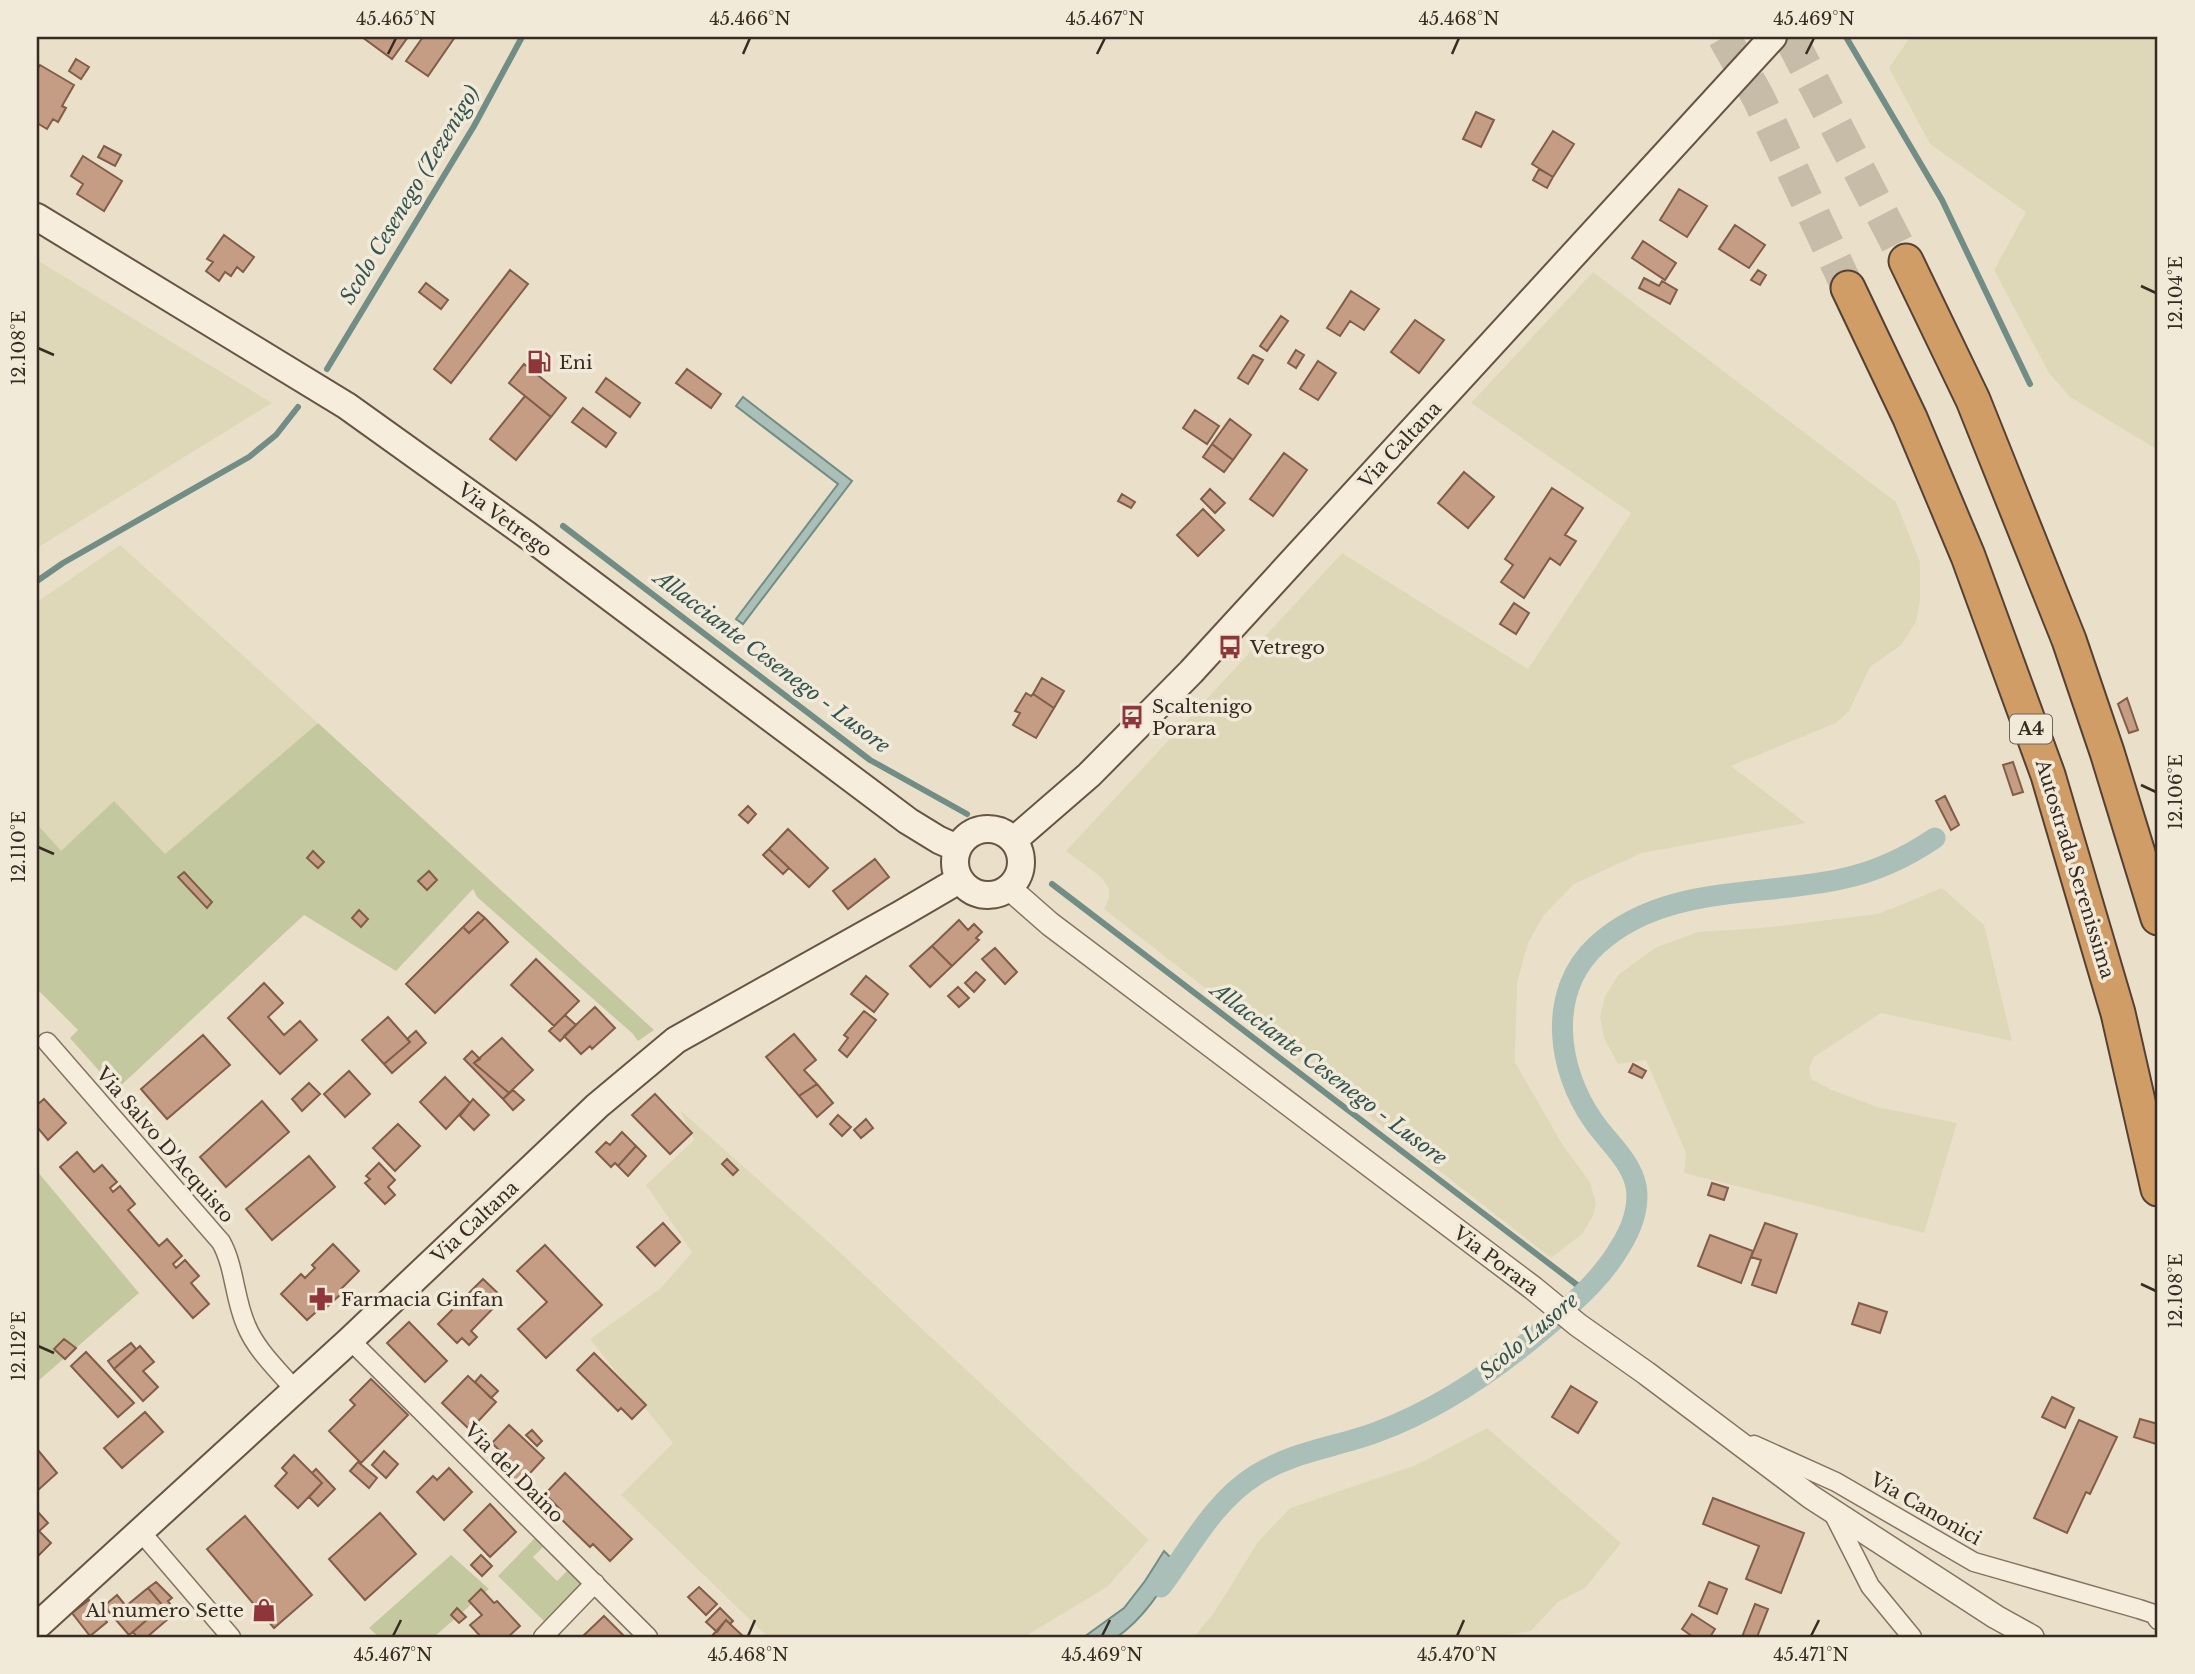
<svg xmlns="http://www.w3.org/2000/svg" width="2195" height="1674" font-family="'Libre Baskerville',serif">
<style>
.farmland{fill:#dfd8b8}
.green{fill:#c4c89e}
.water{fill:#aabfb8;stroke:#718d85;stroke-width:2}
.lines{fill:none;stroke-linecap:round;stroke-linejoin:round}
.stream{stroke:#718d85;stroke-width:6}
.canal{stroke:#aabfb8;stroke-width:21}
.building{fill:#c49d84;stroke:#825d48;stroke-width:2}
.motorway-tunnel{stroke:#c6bca8;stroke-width:33;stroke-dasharray:33 17;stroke-linecap:butt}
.minor-casing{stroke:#857360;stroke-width:21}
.tertiary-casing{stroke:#857360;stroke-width:26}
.secondary-casing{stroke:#675443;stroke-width:30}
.motorway-casing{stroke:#544133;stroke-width:37}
.minor{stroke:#f6eddc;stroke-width:18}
.tertiary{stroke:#f6eddc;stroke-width:23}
.secondary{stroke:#f6eddc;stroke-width:26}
.motorway{stroke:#cf9d65;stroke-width:33}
.ticks{fill:none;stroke:#372b22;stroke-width:2.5}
.labels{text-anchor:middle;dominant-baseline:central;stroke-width:7;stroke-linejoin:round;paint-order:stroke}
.shield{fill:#f2ead9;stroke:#6f6459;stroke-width:2}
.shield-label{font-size:18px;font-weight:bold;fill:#372b22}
.poi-label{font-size:19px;fill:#372b22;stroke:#f2ead9;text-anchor:start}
.street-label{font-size:19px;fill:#372b22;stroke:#f2ead9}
.water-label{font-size:21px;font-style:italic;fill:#335552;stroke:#f2ead9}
.neatline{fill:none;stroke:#372b22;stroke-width:2.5}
.ticks-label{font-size:18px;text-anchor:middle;fill:#372b22}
</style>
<rect width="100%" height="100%" fill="#eae0ca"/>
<path class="farmland" d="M1910,37H2158V450L2070,397L2049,373L1994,270L2026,212L1930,144L1889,68Z
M37,260L272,403L37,548Z
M1593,272L1896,502L1920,562V601L1916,622L1901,645L1870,667L1849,711L1836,723L1731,766L1806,823L1642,853L1574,884L1544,915L1528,943L1517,983L1515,1062L1562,1144L1590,1182L1596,1203L1593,1216L1582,1234L1551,1258L1104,909L1109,898V889L1102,878L1066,851L1342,553L1528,669L1631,513L1471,403Z
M120,545L318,723L165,855L60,852L37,824V602Z
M1942,888L1984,925L2012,1041L1881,1013L1814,1057L1809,1068L1811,1079L1832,1090L1877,1107L1957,1123L1924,1233L1684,1173L1686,1153L1646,1060L1618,1064L1604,1038L1600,1017L1605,996L1619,974L1655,948L1698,932L1761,928L1878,914Z
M680,1110L833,1246L1149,1540L1107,1587L1024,1637H768L621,1495L673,1443L590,1339L661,1288L692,1252L646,1185L694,1140Z
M1487,1428L1621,1543L1585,1588L1558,1602L1531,1631L1492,1637H1194L1215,1611L1258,1542L1290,1508L1416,1465Z"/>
<path class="green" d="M318,723L654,1030L638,1041L632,1033L477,897L473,889L396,971L304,915L116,1090L70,1038L78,1030L37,989V824L61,851L114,801L165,854Z
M37,1171L139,1293L37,1382Z
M536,1537L545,1545L533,1557L557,1581L568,1570L582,1584L545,1622L498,1576Z
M451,1555L489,1589L434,1637H379L369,1628Z"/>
<path class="water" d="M743,397L852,481L743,624L736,619L838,484L736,406Z
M1164,1551L1177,1564C1161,1591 1143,1619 1117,1637H1084L1124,1608L1145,1581Z"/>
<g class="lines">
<path class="stream" d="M1846,37L1942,200L2030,384
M327,369L474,126L522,37
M563,526L870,760L967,814
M37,581L63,563L249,457L276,435L298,407
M1052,884L1585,1291"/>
<path class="canal" d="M1161,1587C1191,1547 1213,1502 1256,1475C1294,1451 1337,1447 1377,1432C1442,1408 1499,1368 1551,1323C1576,1300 1603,1277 1620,1247C1631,1230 1640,1207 1636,1186C1631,1161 1608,1142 1594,1122C1557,1070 1546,992 1597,945C1663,884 1760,897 1841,879C1875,872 1907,857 1935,838"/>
</g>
<path class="building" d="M362,37H408L392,59Z
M423,37H455L428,76L406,61Z
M76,59L89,67L81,79L69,71Z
M40,65L74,85L62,106L66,108L58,122L53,119L47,129L37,123V70Z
M1476,112L1494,120L1481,147L1463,139Z
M1553,131L1574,144L1553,177L1532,164Z
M104,146L121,155L115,166L98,157Z
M83,156L122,181L104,211L77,194L83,184L71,176Z
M1539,169L1553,177L1547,188L1533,180Z
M1679,189L1707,206L1687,237L1660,220Z
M1735,225L1765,245L1749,268L1719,249Z
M224,235L254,257L243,272L237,267L231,276L225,272L219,281L206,271L213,262L207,259Z
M1643,241L1676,263L1665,280L1632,258Z
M510,270L528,284L451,383L434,369Z
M1758,270L1766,275L1760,285L1751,280Z
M1644,278L1659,286L1662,281L1677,290L1670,304L1639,288Z
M426,283L448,300L441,309L419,292Z
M1351,291L1379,309L1364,330L1350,321L1340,336L1327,328Z
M1281,316L1288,321L1267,351L1260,346Z
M1415,320L1444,340L1419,373L1391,352Z
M1296,350L1304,355L1296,368L1288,363Z
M1253,355L1263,360L1248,384L1238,378Z
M1318,361L1336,373L1318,400L1300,389Z
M524,364L566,398L551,417L509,383Z
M687,369L721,394L711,408L676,383Z
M606,378L640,403L630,417L596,392Z
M525,396L551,417L516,460L490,439Z
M583,408L616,433L606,447L572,422Z
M1195,410L1219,426L1207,444L1183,428Z
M1230,419L1251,435L1233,460L1212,444Z
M1212,444L1233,460L1224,472L1203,457Z
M1284,453L1307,470L1273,516L1250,499Z
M1464,472L1494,497L1468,528L1438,503Z
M1552,488L1583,508L1565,535L1576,541L1560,565L1550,558L1524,598L1501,582L1513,565L1505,559Z
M1210,489L1225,503L1215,513L1201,499Z
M1122,494L1135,502L1131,508L1118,501Z
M1203,509L1224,530L1198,556L1177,535Z
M1514,603L1529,613L1516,634L1500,624Z
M1042,678L1064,691L1054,708L1033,694Z
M1026,693L1031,696L1033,694L1054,708L1036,738L1013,725L1020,713L1015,711Z
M2127,698L2138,730L2129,733L2118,704Z
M2013,762L2023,792L2013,795L2003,765Z
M1945,796L1959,825L1951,830L1936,801Z
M748,806L756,814L748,823L739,815Z
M788,829L828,868L809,887L769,849Z
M769,849L789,868L783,874L763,855Z
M313,851L324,862L318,868L307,858Z
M875,859L889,877L848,909L833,891Z
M429,871L437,880L427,890L418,881Z
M184,872L212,902L207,908L178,877Z
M359,910L368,919L361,927L352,918Z
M478,912L485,918L469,933L463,927Z
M485,918L508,942L435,1013L406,984L463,927L469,933Z
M959,920L968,930L974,924L982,932L976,938L979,940L952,966L932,946Z
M932,946L952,966L930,987L910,966Z
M995,948L1017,972L1005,984L982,959Z
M536,959L579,1001L554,1026L511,985Z
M976,972L985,980L974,992L965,983Z
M866,976L888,994L874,1012L851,994Z
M264,983L283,1003L268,1017L284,1035L300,1021L317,1040L280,1074L228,1018Z
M958,987L969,998L959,1007L948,996Z
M595,1007L615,1028L592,1049L590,1046L581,1054L564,1036Z
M864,1011L876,1020L847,1057L839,1050L848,1038L844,1035Z
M565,1015L576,1025L560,1041L549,1031Z
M388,1017L410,1042L384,1064L362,1040Z
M416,1031L426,1043L392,1073L384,1064L410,1042L407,1039Z
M794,1034L816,1060L804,1070L817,1084L799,1096L766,1057Z
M203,1035L230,1065L167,1119L141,1089Z
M502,1038L533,1070L509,1093L474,1063Z
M472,1051L480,1059L474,1063L509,1093L503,1099L464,1059Z
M1633,1064L1646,1071L1642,1078L1629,1072Z
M349,1071L370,1094L345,1117L324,1094Z
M445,1077L470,1103L446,1129L420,1102Z
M309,1083L320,1094L302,1111L292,1099Z
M817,1084L833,1103L817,1117L799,1096Z
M513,1090L524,1100L513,1110L503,1099Z
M655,1094L692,1133L670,1154L632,1115Z
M44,1099L66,1123L48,1140L37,1127V1105Z
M473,1099L489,1115L474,1130L460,1116Z
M262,1101L289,1132L226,1187L200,1157Z
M838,1115L851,1127L842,1136L830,1124Z
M866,1119L873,1128L861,1138L854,1130Z
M398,1124L420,1146L395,1171L373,1148Z
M622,1132L636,1146L618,1166L615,1163L611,1167L596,1152L606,1142L610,1145Z
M636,1146L646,1156L628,1176L618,1166Z
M77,1152L94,1172L102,1165L117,1182L110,1188L113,1192L120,1186L135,1204L128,1210L159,1246L167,1239L182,1256L173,1264L176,1268L185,1260L199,1276L191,1283L209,1304L193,1318L60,1167Z
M309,1156L335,1187L272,1240L246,1209Z
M727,1159L738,1170L733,1175L722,1164Z
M379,1163L395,1180L388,1187L395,1195L385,1204L365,1183L370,1179L366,1176Z
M1712,1183L1728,1188L1724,1200L1708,1195Z
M663,1223L680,1242L655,1266L637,1247Z
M1765,1223L1797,1234L1776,1293L1752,1285L1761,1260L1751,1257Z
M1710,1235L1753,1251L1741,1283L1698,1266Z
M333,1244L359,1271L341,1289L343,1292L328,1306L326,1303L307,1320L281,1294L301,1274L305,1278L315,1268L312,1265Z
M545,1245L602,1305L546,1358L518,1329L547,1302L517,1271Z
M483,1279L503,1298L471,1331L477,1337L469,1345L462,1338L457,1343L438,1324Z
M1859,1303L1887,1312L1880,1333L1852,1324Z
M409,1322L447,1361L425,1382L387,1343Z
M64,1339L76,1348L65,1359L54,1349Z
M131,1343L136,1349L114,1369L108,1361Z
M140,1346L154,1362L143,1371L158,1387L143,1401L114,1369Z
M86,1352L134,1403L118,1417L71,1366Z
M594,1353L646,1405L632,1419L621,1408L618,1411L577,1370Z
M481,1375L498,1391L491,1398L475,1382Z
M468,1376L496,1402L470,1430L442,1403Z
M371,1379L408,1415L361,1463L329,1431L355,1405L350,1400Z
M1571,1386L1597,1402L1578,1433L1552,1417Z
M2052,1397L2074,1408L2065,1428L2042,1417Z
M145,1412L163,1432L122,1468L104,1448Z
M2140,1419L2158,1424L2156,1444L2134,1437Z
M2079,1420L2117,1437L2090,1494L2086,1492L2067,1533L2034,1518Z
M509,1425L544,1458L519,1485L494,1462L502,1453L492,1443Z
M532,1430L542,1441L537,1446L526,1435Z
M37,1449L57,1473L37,1491Z
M384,1451L398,1464L386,1478L372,1465Z
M294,1455L322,1483L298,1508L275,1486L287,1473L282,1468Z
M358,1462L377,1478L369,1488L350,1471Z
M449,1468L472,1492L444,1520L417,1492L433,1476L437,1480Z
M316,1469L335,1489L318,1506L309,1497L322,1483L312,1473Z
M565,1473L632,1539L610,1561L593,1544L590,1547L557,1515L561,1510L545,1494Z
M1713,1498L1804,1533L1781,1593L1746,1579L1759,1546L1703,1524Z
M490,1504L516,1532L490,1557L464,1530Z
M37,1511L48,1523L37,1533Z
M380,1513L416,1554L365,1600L329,1559Z
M245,1516L312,1595L274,1628L207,1549Z
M39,1531L51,1543L37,1557V1533Z
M481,1555L492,1566L482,1576L471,1565Z
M156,1582L172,1598L168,1601L176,1612L147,1637H137L133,1632L163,1606L148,1588Z
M1709,1582L1727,1589L1717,1614L1699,1606Z
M699,1587L717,1604L706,1615L688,1597Z
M148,1588L163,1606L129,1635L104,1606L117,1595L126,1606Z
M481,1589L494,1603L497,1601L520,1626L508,1637H481L470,1625L482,1615L469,1601Z
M89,1600L107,1622L90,1636L72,1613Z
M1755,1604L1768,1609L1757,1637H1742Z
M457,1608L466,1617L459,1623L451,1615Z
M720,1608L733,1621L730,1624L726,1620L717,1632L706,1622Z
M1692,1614L1715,1629L1710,1637H1693L1682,1629Z
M604,1616L625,1637H582Z
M726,1620L730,1624L744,1637H711Z"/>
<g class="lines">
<path class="motorway-tunnel" d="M1724,37L1758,97L1848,288
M1790,37L1906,261"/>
<g class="minor-casing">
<path id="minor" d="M47,1042L221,1242C235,1267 234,1298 246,1325C256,1350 278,1370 295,1390
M350,1340L648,1637
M1754,1445L1836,1482L1974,1562L2139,1609L2154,1614L2158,1620
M1832,1511L1870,1586L1912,1637
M141,1532L231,1637
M543,1637L595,1583"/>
</g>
<g class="tertiary-casing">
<path id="tertiary" d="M1009,888L1050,924L1533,1288L1578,1325L1646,1373L1811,1497L1996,1617L2032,1637"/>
</g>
<g class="secondary-casing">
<path id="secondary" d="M37,217L347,406L527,535L908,821L939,840L957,848
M955 862a33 33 0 1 1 66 0a33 33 0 1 1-66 0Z
M1014,840L1089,775L1191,672L1773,37
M37,1626L350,1340L597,1106L676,1040L901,914L959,880"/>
</g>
<g class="motorway-casing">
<path id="motorway" d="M1906,261L1973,400L2069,640L2107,752L2158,918
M1848,288L1910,418L1968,556L2048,775L2118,1013L2158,1189"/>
</g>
<use href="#minor" class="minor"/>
<use href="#tertiary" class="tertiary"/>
<use href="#secondary" class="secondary"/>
<use href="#motorway" class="motorway"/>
</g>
<path class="ticks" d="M388,54L396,38M743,54L750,38M1097,54L1105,38M1452,54L1459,38M1806,54L1814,38M2141,286L2156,293M38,348L54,355M2141,785L2156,792M38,847L54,854M2141,1284L2156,1291M38,1346L54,1353M393,1636L401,1620M748,1636L755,1620M1102,1636L1110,1620M1457,1636L1464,1620M1811,1636L1819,1620"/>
<defs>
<g id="fuel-bare" transform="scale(1.89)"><path d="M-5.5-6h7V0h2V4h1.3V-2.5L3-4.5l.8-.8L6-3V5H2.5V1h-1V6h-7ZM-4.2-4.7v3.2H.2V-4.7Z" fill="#8e363a" stroke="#f2ead9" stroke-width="2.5" paint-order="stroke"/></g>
<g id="bus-bare" transform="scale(1.89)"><path d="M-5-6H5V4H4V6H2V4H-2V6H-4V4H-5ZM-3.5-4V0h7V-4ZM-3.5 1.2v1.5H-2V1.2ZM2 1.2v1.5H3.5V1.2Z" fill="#8e363a" stroke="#f2ead9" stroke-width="2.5" paint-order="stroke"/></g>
<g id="pharmacy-bare" transform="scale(1.89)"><path d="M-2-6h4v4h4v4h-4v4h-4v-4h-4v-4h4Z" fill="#8e363a" stroke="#f2ead9" stroke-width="2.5" paint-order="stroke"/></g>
<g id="shop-bare" transform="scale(1.89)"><path d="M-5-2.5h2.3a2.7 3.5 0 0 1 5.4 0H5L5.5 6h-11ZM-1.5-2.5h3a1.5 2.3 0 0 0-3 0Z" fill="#8e363a" stroke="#f2ead9" stroke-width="2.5" paint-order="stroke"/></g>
</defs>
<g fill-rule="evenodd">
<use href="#fuel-bare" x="539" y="362"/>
<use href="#bus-bare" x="1230" y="647"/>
<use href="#bus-bare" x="1132" y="717"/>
<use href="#pharmacy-bare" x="321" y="1299"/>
<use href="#shop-bare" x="264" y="1610"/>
</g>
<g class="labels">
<rect class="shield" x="2010" y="714.5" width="42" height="29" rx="5"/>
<g class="shield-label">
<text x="2031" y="729">A4</text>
</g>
<g class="poi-label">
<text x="559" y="362">Eni</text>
<text x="1250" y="647">Vetrego</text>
<text x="1152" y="706">Scaltenigo<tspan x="1152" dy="22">Porara</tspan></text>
<text x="341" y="1299">Farmacia Ginfan</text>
<text x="244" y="1610" text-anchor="end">Al numero Sette</text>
</g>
<g class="street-label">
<text transform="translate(1400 445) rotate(-47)">Via Caltana</text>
<text transform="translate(505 520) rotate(36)">Via Vetrego</text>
<text transform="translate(2075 869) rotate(73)">Autostrada Serenissima</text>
<text transform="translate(165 1145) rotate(49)">Via Salvo D'Acquisto</text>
<text transform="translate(475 1222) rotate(-43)">Via Caltana</text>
<text transform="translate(1496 1261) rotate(37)">Via Porara</text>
<text transform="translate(514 1473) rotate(45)">Via del Daino</text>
<text transform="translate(1926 1509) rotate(30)">Via Canonici</text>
</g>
<g class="water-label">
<text transform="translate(410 195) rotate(-59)">Scolo Cesenego (Zezenigo)</text>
<text transform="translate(772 662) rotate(37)">Allacciante Cesenego - Lusore</text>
<text transform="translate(1329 1074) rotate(37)">Allacciante Cesenego - Lusore</text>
<text transform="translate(1529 1336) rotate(-40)">Scolo Lusore</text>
</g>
</g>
<rect width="2195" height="1674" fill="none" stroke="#f2ead9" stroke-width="77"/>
<rect x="38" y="38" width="2118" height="1598" class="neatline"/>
<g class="ticks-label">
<text x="396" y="25">45.465°N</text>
<text x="750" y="25">45.466°N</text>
<text x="1105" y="25">45.467°N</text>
<text x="1459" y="25">45.468°N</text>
<text x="1814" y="25">45.469°N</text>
<text transform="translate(2176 293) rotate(-90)" y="6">12.104°E</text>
<text transform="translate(19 348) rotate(-90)" y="6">12.108°E</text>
<text transform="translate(2176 792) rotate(-90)" y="6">12.106°E</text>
<text transform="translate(19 847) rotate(-90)" y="6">12.110°E</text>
<text transform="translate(2176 1291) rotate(-90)" y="6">12.108°E</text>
<text transform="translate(19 1346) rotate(-90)" y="6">12.112°E</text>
<text x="393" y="1661">45.467°N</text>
<text x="748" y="1661">45.468°N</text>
<text x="1102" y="1661">45.469°N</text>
<text x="1457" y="1661">45.470°N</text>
<text x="1811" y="1661">45.471°N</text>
</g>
</svg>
